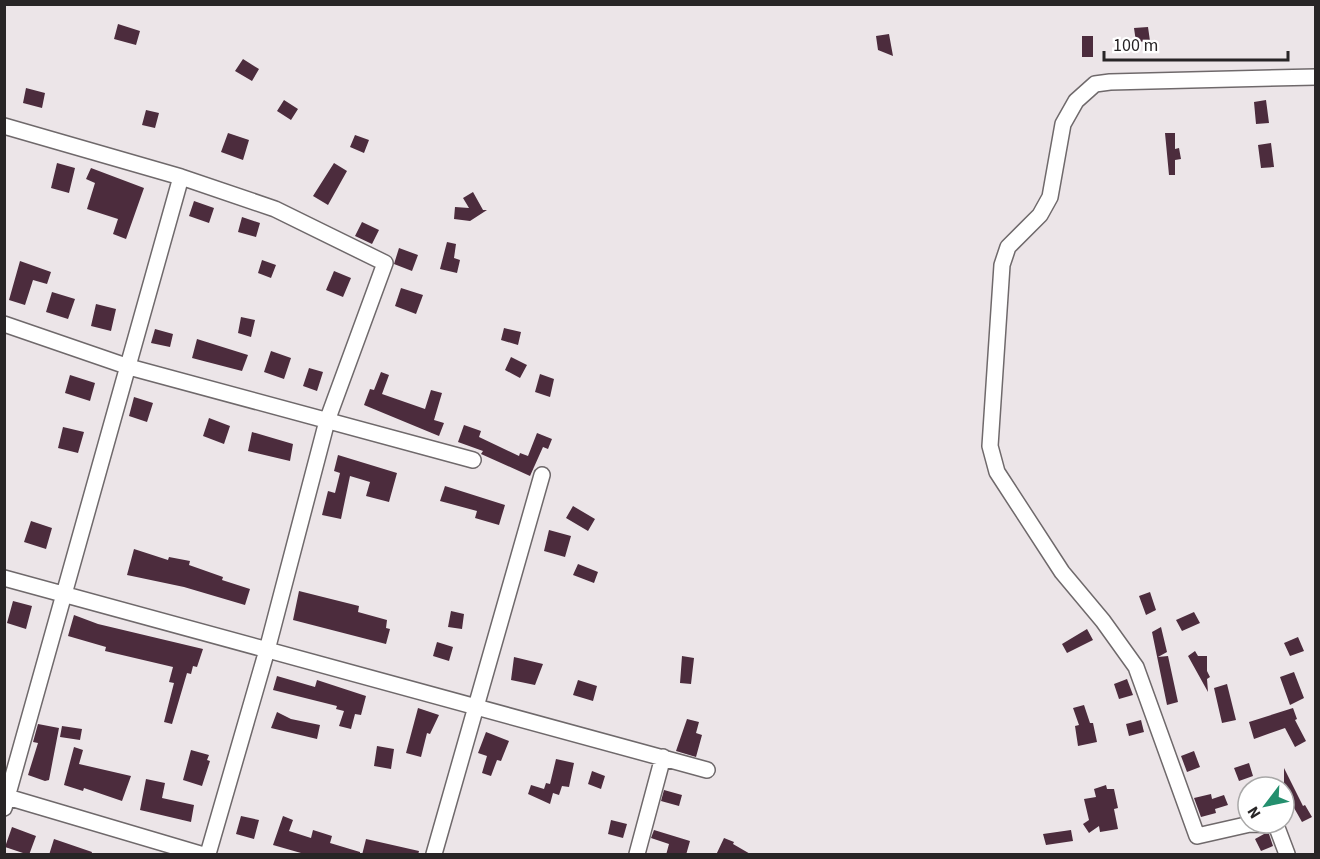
<svg xmlns="http://www.w3.org/2000/svg" width="1320" height="859" font-family="'Source Sans 3',sans-serif">
<style>
.building{fill:#4c2c3d}
.lines{fill:none;stroke-linecap:round;stroke-linejoin:round}
.minor-casing{stroke:#6f696b;stroke-width:18}
.minor{stroke:#fff;stroke-width:15}
</style>
<rect width="100%" height="100%" fill="#ece5e8"/>
<path class="building" d="M118,24L140,31L136,45L114,39Z
M1148,27L1150,41L1136,42L1134,28Z
M889,34L893,56L878,50L876,36Z
M1082,36H1093V57H1082Z
M243,59L259,69L252,81L235,71Z
M26,88L45,93L42,108L23,103Z
M284,100L298,109L291,120L277,111Z
M1266,100L1269,123L1256,124L1254,102Z
M146,110L159,113L155,128L142,125Z
M228,133L249,140L243,160L221,152Z
M1165,133H1175V149L1179,148L1181,159L1175,160V175H1169Z
M355,135L369,140L364,153L350,147Z
M1271,143L1274,167L1261,168L1258,145Z
M57,163L75,168L69,193L51,188Z
M334,163L347,171L328,205L313,196Z
M91,168L144,188L126,239L113,234L118,219L87,209L95,183L86,179Z
M473,192L483,210H487L470,221L454,219L455,207L469,208L463,198Z
M194,201L214,208L209,223L189,216Z
M242,217L260,223L256,237L238,232Z
M362,222L379,230L372,244L355,236Z
M447,242L456,244L454,258L460,260L457,273L440,269Z
M399,248L418,255L412,271L394,264Z
M262,260L276,265L271,278L258,273Z
M20,261L51,272L47,284L33,280L25,305L9,300Z
M334,271L351,278L343,297L326,290Z
M401,288L423,295L416,314L395,306Z
M52,292L75,299L68,319L46,312Z
M96,304L116,309L111,331L91,326Z
M241,317L255,320L251,337L238,333Z
M504,328L521,332L518,345L501,340Z
M155,329L173,334L170,347L151,343Z
M197,339L248,355L242,371L192,358Z
M271,351L291,358L284,379L264,372Z
M511,357L527,365L520,378L505,370Z
M309,368L323,372L317,391L303,386Z
M381,372L389,375L382,394L425,409L431,390L442,393L434,420L444,423L439,436L364,405L370,389L374,390Z
M540,374L554,379L550,397L535,392Z
M70,375L95,383L90,401L65,393Z
M134,397L153,403L147,422L129,416Z
M209,418L230,426L224,444L203,436Z
M464,425L481,431L479,437L519,456L520,453L528,456L537,433L552,439L548,449L543,447L530,476L481,454L483,451L458,442Z
M63,427L84,432L78,453L58,448Z
M252,432L293,444L290,461L248,451Z
M338,455L397,473L389,502L366,496L370,482L350,476L341,519L322,515L328,491L335,493L340,473L334,471Z
M445,486L505,505L499,525L475,518L477,511L440,501Z
M573,506L595,519L588,531L566,518Z
M31,521L52,528L46,549L24,542Z
M549,530L571,536L565,557L544,551Z
M134,549L168,560L169,557L190,561L189,565L223,577L222,580L250,589L245,605L184,587L127,575Z
M578,564L598,572L594,583L573,575Z
M299,591L359,606L358,612L387,620L386,628L390,629L386,644L293,620Z
M1150,592L1156,610L1146,615L1139,596Z
M13,601L32,606L26,629L7,623Z
M451,611L464,614L462,629L448,627Z
M1194,612L1200,623L1182,631L1176,620Z
M74,615L98,624L203,649L197,667L193,666L191,674L187,673L172,724L164,722L174,683L169,682L173,667L105,651L106,647L68,636Z
M1161,627L1167,652L1158,657L1168,656L1178,702L1167,705L1152,632Z
M1087,629L1093,640L1067,653L1062,644Z
M1298,637L1304,651L1290,656L1284,643Z
M437,642L453,647L449,661L433,656Z
M1195,651L1198,656H1207V671L1210,677L1207,679L1208,692L1188,656Z
M682,656L694,658L691,684L680,683Z
M514,657L543,664L535,685L511,680Z
M1294,672L1304,698L1290,705L1280,677Z
M277,676L315,687L317,680L366,696L361,715L355,714L351,729L339,726L344,711L336,709L337,706L273,690Z
M1127,679L1133,695L1119,699L1114,684Z
M578,680L597,686L593,701L573,695Z
M1227,684L1236,720L1222,723L1214,688Z
M1084,705L1090,723H1093L1097,742L1078,746L1075,726L1079,725L1073,708Z
M418,708L439,715L430,734L427,733L421,757L406,753Z
M1293,708L1297,719L1295,720L1306,741L1295,747L1285,728L1254,739L1249,722Z
M277,712L291,719L320,725L317,739L271,728Z
M687,719L699,722L696,733L702,735L696,757L676,751Z
M1141,720L1144,732L1129,736L1126,724Z
M38,724L59,728L49,780L45,781L28,775L38,743L33,742Z
M62,726L82,729L80,740L60,737Z
M486,732L509,741L501,761L497,760L491,776L482,773L487,756L478,753Z
M377,746L394,749L391,769L374,766Z
M74,747L83,750L79,764L131,776L122,801L84,788L83,791L64,785Z
M191,750L209,755L207,760L210,761L202,786L183,780Z
M1194,751L1200,767L1187,772L1181,756Z
M556,759L574,763L569,787L562,786L559,795L553,793L550,804L528,794L531,785L544,789L546,783L550,784Z
M1249,763L1253,776L1239,781L1234,768Z
M1284,768L1303,806L1305,805L1312,817L1302,822L1289,799L1284,801Z
M592,771L605,776L601,789L588,784Z
M146,779L165,783L162,798L194,805L191,822L140,810Z
M1106,785L1107,789H1114L1118,808L1114,809L1118,829L1100,832L1099,826L1089,833L1083,824L1089,820L1084,799L1096,797L1094,789Z
M664,790L682,795L679,806L661,801Z
M1211,794L1212,799L1224,795L1228,805L1215,809L1216,813L1201,817L1194,798Z
M241,816L259,820L254,839L236,834Z
M283,816L293,820L289,831L311,838L313,830L332,836L330,843L360,852V855H308L273,845Z
M611,820L627,824L623,838L608,834Z
M12,827L36,836L29,855L5,847Z
M654,830L690,841L686,855H666L669,844L651,838Z
M1071,830L1073,841L1046,845L1043,834Z
M1264,834H1269L1273,846L1261,851L1255,839Z
M724,838L734,842L733,844L752,855H716Z
M54,839L92,852L91,855H49Z
M366,839L419,851L418,855H362Z"/>
<g class="lines">
<g class="minor-casing">
<path id="minor" d="M4,126L181,177L275,209L385,263L327,421L267,650L208,854
M4,324L129,367L473,460
M4,578L707,770
M4,796L200,854
M4,808L181,177
M434,854L542,475
M637,854L663,757
M1287,854L1276,825L1250,824L1197,836L1136,667L1103,621L1062,572L997,472L990,446L1002,265L1008,247L1040,215L1050,197L1063,124L1076,101L1095,84L1110,82L1316,77"/>
</g>
<use href="#minor" class="minor"/>
</g>
<rect width="1320" height="859" fill="none" stroke="#282526" stroke-width="12"/>
<g transform="translate(1266 805) rotate(238)"><circle r="28" fill="#ffffff" stroke="#a9a8a8" stroke-width="1.5"/>
<path d="M0-4.5L10 22L0 15L-10 22Z" fill="#248f6e"/>
<text y="-9" font-size="16" font-weight="bold" text-anchor="middle" fill="#282526">N</text>
</g>
<path d="M1104 51v9h184v-9" fill="none" stroke="#282526" stroke-width="3"/>
<text x="1113" y="51" font-size="18" fill="#282526" stroke="#ffffff" stroke-width="4.5" paint-order="stroke">100 m</text>
</svg>
